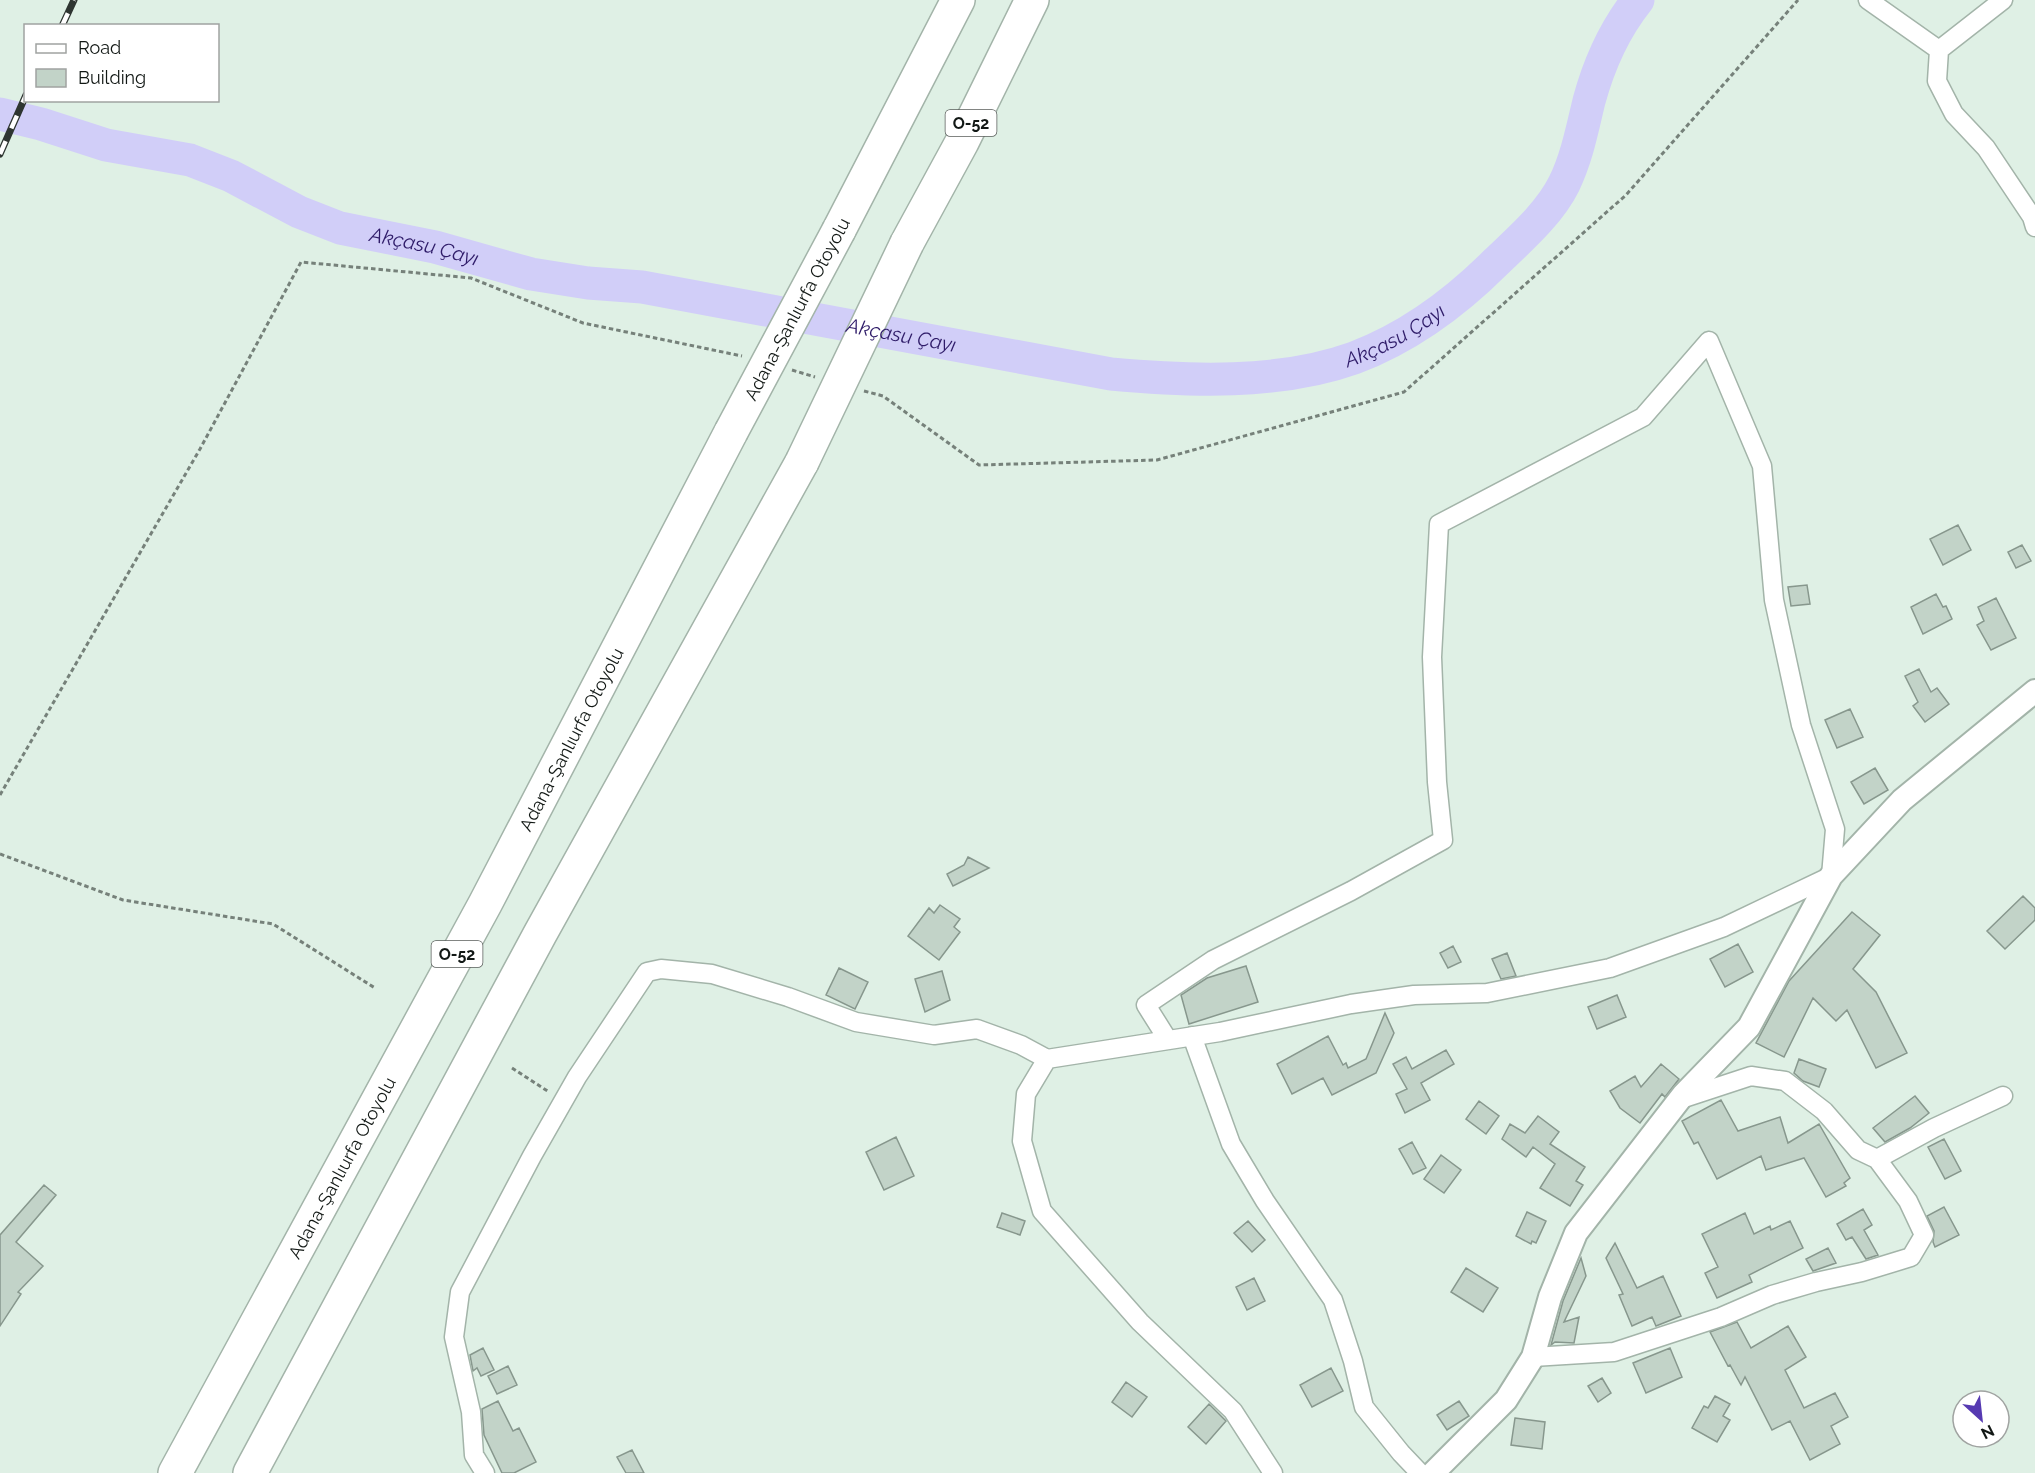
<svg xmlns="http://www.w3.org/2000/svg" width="2035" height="1473" font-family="Raleway,sans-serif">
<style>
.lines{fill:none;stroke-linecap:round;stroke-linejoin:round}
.river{stroke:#d1cef8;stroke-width:33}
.building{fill:#c2d3c8;stroke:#87978d;stroke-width:1.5}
.minor-casing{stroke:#a3b4a9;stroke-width:21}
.tertiary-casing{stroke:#a3b4a9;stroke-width:26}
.motorway-casing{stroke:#a3b4a9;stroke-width:36}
.path{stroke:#76817a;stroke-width:3;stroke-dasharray:4.5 3;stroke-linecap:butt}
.minor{stroke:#fff;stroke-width:18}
.tertiary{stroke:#fff;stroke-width:22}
.motorway{stroke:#fff;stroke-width:33}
.rail-casing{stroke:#2e3531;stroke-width:7}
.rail{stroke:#fff;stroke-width:4.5;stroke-dasharray:14;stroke-linecap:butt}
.motorway-bridge-casing{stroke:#a3b4a9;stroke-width:36;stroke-linecap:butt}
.motorway-bridge{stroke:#fff;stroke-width:33}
.labels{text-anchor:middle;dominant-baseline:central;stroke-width:6;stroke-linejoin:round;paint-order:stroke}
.shield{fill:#fff;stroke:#595d5b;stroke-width:1.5}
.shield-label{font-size:16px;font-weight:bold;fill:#121815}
.street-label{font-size:18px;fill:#121815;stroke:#fff}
.water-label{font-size:20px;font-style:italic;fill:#2f1c69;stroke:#fff}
</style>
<rect width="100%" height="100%" fill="#dff0e5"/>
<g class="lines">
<path class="river" id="s1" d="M0,114L41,124L106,145L190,160L231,176L299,212L340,228L435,247L531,274L588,283L642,287L1111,374C1188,381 1279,385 1354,358C1407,338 1456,302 1496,262C1520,239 1549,214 1564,184C1577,157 1582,130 1589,101C1599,64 1614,30 1638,0"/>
</g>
<path class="building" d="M1958,525L1971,550L1943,565L1930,539Z
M2022,545L2031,561L2016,568L2008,552Z
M1807,585L1810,604L1791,606L1788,587Z
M1936,594L1943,607L1946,606L1952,619L1923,634L1911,607Z
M1996,598L2016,638L1991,650L1977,625L1984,621L1978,607Z
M1919,669L1931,692L1937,688L1949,704L1925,722L1913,706L1918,702L1905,676Z
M1850,709L1863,737L1837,748L1825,720Z
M1875,768L1888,790L1864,804L1851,782Z
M968,857L989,868L953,886L947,874L964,865Z
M2023,896L2035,908V920L2005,949L1987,931Z
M940,905L960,919L954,927L960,932L939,960L908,936L929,908L934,913Z
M1852,912L1880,935L1853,969L1876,992L1907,1053L1876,1068L1847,1010L1836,1021L1813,998L1784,1057L1756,1043L1789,981Z
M1738,944L1753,972L1725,987L1710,959Z
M1453,946L1461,962L1448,968L1440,953Z
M1507,953L1516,976L1501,979L1492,959Z
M1246,966L1258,1002L1189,1024L1181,995L1207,978Z
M839,968L868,982L855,1009L826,995Z
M942,971L950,1000L925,1012L915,979Z
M1617,995L1626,1017L1597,1029L1588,1007Z
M1385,1013L1394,1033L1376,1073L1332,1095L1323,1078L1292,1094L1277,1064L1328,1036L1343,1065L1346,1063L1348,1068L1366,1059Z
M1446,1050L1454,1064L1421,1083L1430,1100L1405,1113L1396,1094L1407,1089L1393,1064L1406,1057L1412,1069Z
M1799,1059L1826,1069L1819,1087L1803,1081L1794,1073Z
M1661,1064L1679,1079L1665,1097L1662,1094L1640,1123L1620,1108L1610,1091L1635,1076L1641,1087Z
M1915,1096L1929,1113L1910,1128L1885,1142L1873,1128Z
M1721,1100L1738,1131L1780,1117L1788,1143L1819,1124L1850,1178L1844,1183L1846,1186L1826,1197L1804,1158L1766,1170L1761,1156L1717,1179L1698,1142L1694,1144L1682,1121Z
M1479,1101L1499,1116L1486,1134L1466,1119Z
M1538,1116L1559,1132L1550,1144L1585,1167L1576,1181L1583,1185L1570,1206L1540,1188L1555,1164L1533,1147L1526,1157L1502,1139L1510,1124L1525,1133Z
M896,1137L914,1176L884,1190L866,1152Z
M1944,1139L1961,1171L1945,1179L1928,1147Z
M1412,1142L1426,1168L1413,1174L1399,1149Z
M1441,1155L1461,1170L1444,1193L1424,1179Z
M44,1185L56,1195L16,1242L43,1266L18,1292L21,1294L0,1326V1235Z
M1944,1207L1959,1235L1935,1247L1933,1242L1934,1231L1927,1216Z
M1863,1209L1872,1225L1864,1230L1878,1255L1866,1259L1852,1237L1846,1240L1837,1224Z
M1527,1212L1546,1221L1536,1243L1532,1241L1531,1244L1516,1236Z
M1002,1213L1025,1221L1020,1235L997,1227Z
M1745,1213L1754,1234L1770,1226L1771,1230L1790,1221L1803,1248L1749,1275L1752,1282L1717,1298L1705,1273L1718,1267L1702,1234Z
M1248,1221L1265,1240L1252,1252L1234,1233Z
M1615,1243L1637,1288L1663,1276L1681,1316L1656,1326L1652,1317L1632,1326L1619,1295L1623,1294L1606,1258Z
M1828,1248L1836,1263L1813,1271L1806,1259Z
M1581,1258L1586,1276L1564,1322L1579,1317L1574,1343L1555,1342L1551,1345L1563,1301Z
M1466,1268L1498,1288L1483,1312L1451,1292Z
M1254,1278L1265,1301L1247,1310L1236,1287Z
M1737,1322L1751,1348L1788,1326L1806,1357L1785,1370L1804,1408L1835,1393L1848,1417L1831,1426L1840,1444L1810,1460L1790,1421L1772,1430L1745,1377L1741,1385L1730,1365L1728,1366L1710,1332Z
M483,1348L494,1370L481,1376L477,1368L473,1371L470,1355Z
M1670,1348L1682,1377L1646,1393L1633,1363Z
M508,1366L517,1385L497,1394L488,1376Z
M1331,1368L1343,1391L1312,1407L1300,1385Z
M1602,1378L1611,1393L1598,1402L1588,1386Z
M1126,1382L1147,1397L1132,1417L1112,1402Z
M1715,1396L1730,1404L1723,1416L1730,1420L1717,1442L1692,1428L1704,1406L1708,1408Z
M498,1401L513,1431L519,1428L536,1462L514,1473H502L484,1435L482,1409Z
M1459,1401L1469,1416L1447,1430L1437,1415Z
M1209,1404L1226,1421L1206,1444L1188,1427Z
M1515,1418L1545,1422L1542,1449L1511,1445Z
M632,1450L644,1473H626L617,1457Z"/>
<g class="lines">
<g class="minor-casing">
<path id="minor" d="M1868,0L1939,50
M2003,0L1939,50L1937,81L1954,114L1986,148L2032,217L2035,227
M1192,1036L1231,1144L1265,1201L1333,1300L1353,1361L1364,1407L1401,1453L1420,1473
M1168,1040L1146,1005L1213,960L1351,891L1443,840L1437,782L1432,657L1439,524L1643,417L1709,341L1762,466L1774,600L1801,725L1835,829L1831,876L1724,927L1610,968L1487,993L1414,995L1351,1004L1220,1032L1047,1059L1026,1094L1022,1141L1042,1211L1140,1322L1233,1411L1273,1473
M1681,1099L1751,1076L1785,1081L1824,1111L1858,1150L1877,1159L1934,1128L2003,1096
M1533,1357L1614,1352L1721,1317L1772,1295L1816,1282L1862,1272L1911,1257L1924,1235L1908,1201L1877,1159
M485,1473L474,1455L471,1412L454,1337L460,1292L532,1156L577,1077L647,972L661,969L712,974L788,997L856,1022L934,1035L977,1029L1021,1045L1047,1059"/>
</g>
<g class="tertiary-casing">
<path id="tertiary" d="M1433,1473L1506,1400L1533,1357L1550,1297L1576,1233L1683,1095L1749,1027L1831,876L1902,800L2035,691"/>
</g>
<g class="motorway-casing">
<g id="motorway">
<path d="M839,230L958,0"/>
<path d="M907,243L962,142L1032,0"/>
<path id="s2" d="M175,1473L485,904L731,432"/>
<path d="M250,1473L540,934L802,462"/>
</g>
</g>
<path class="path" d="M792,370L815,377
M864,391L883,396L979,465L1157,460L1404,392L1626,195L1798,0
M0,795L200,449L301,262L471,278L583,323L742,356
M0,854L123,900L273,924L375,988
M512,1068L549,1092"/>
<use href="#minor" class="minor"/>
<use href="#tertiary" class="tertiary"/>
<use href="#motorway" class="motorway"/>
<g class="rail-casing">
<path id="rail" d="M62,26L74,0
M0,154L26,95"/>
</g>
<use href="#rail" class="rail"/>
<g class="motorway-bridge-casing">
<path id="motorway-bridge" d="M731,432L839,230
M802,462L907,243"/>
</g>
<use href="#motorway-bridge" class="motorway-bridge"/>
</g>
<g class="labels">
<g class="shield">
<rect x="945.5" y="110" width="51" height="26" rx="4.5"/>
<rect x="431.5" y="941" width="51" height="26" rx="4.5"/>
</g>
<g class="shield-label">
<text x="971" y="123">O-52</text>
<text x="457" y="954">O-52</text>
</g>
<g class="street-label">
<text transform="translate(797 309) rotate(-62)">Adana-Şanlıurfa Otoyolu</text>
<text stroke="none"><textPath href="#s2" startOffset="834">Adana-Şanlıurfa Otoyolu</textPath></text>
<text stroke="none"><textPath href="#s2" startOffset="348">Adana-Şanlıurfa Otoyolu</textPath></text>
</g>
<g class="water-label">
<text stroke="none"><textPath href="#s1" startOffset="447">Akçasu Çayı</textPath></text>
<text stroke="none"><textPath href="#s1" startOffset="1438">Akçasu Çayı</textPath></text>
<text stroke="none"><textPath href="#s1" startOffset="933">Akçasu Çayı</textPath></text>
</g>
</g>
<rect x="24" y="24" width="195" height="78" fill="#ffffff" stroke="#a0a3a1" stroke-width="1.5"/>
<rect x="36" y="44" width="30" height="9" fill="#ffffff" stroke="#a0a3a1" stroke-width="1.5"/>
<text x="78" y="54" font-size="18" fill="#121815">Road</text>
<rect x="36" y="69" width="30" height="18" fill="#c2d3c8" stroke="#a0a3a1" stroke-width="1.5"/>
<text x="78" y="84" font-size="18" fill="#121815">Building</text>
<g transform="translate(1981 1419) rotate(153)"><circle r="28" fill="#ffffff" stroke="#a0a3a1" stroke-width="1.5"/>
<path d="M0-4.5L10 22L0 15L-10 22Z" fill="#563ab2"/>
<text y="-9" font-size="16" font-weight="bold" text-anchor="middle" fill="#121815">N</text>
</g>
</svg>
